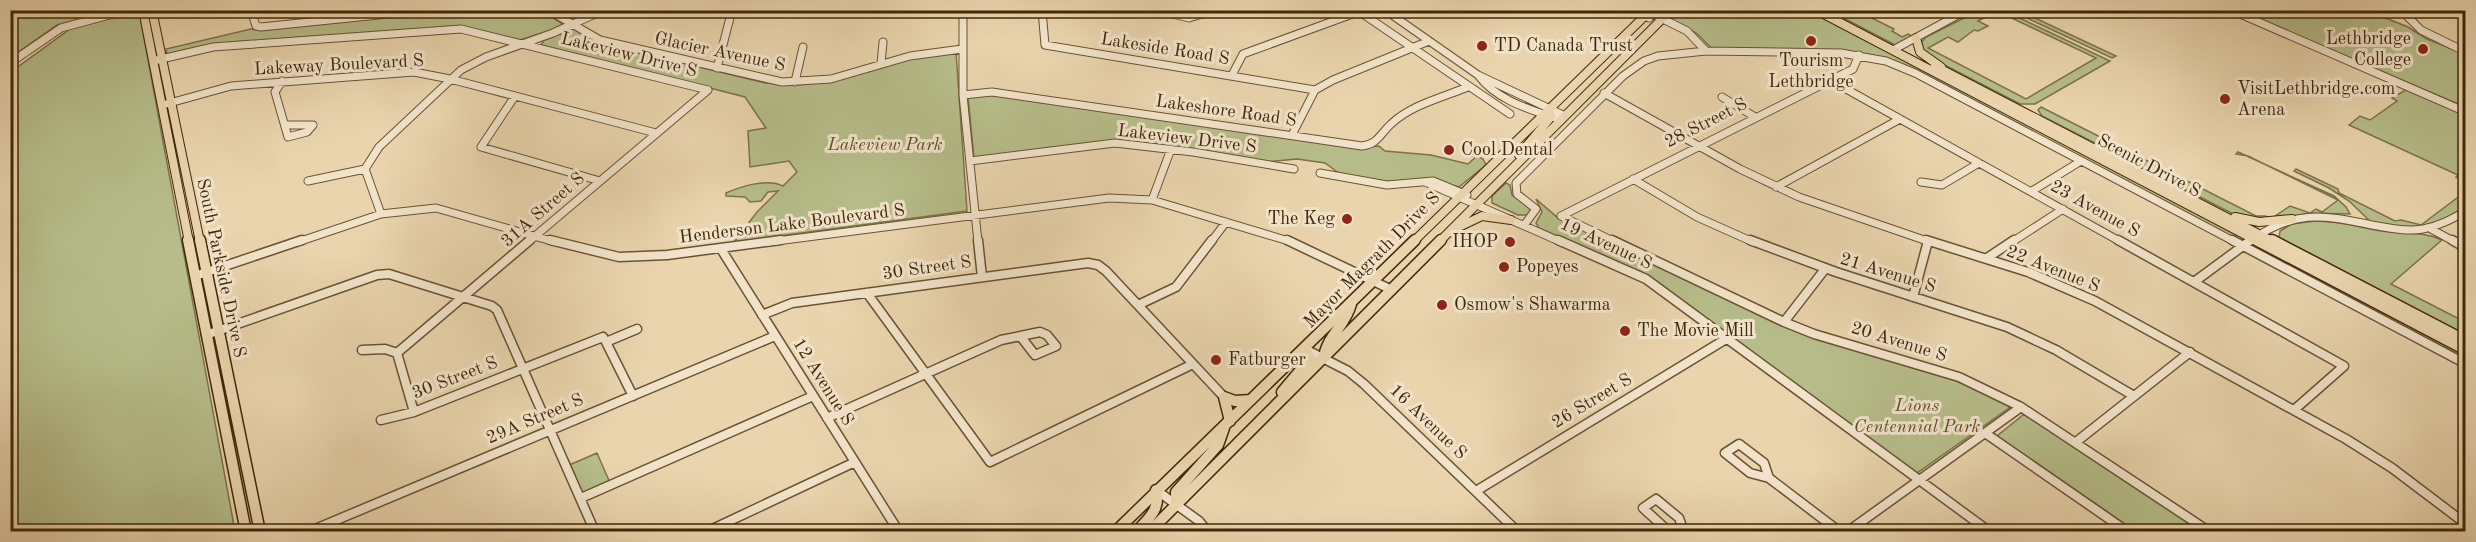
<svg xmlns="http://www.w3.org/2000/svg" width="2476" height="542" font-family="'Old Standard TT',serif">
	<rect width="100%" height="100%" fill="#e9d4ad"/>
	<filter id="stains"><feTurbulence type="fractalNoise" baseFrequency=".00333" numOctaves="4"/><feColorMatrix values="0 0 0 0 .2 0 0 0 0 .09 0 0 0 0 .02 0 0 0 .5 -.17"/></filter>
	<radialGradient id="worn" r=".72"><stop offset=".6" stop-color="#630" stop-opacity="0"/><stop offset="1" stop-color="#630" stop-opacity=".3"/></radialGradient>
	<path fill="#b6bd8a" stroke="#7c724a" stroke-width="1.5" fill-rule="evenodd" d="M11 10H109V11L57 25 11 57Z
		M139 11 235 531H11V72L70 29Z
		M435 11H542L563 24 549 31 520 40 464 28 213 45 167 54 166 49 251 29 259 30Z
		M1679 11H1812L2239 233 2233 238 1925 76 1874 56 1714 49C1706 45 1703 38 1696 33 1688 27 1676 26 1671 18Z
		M1830 11H1858L1894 29 1892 31 1902 37 1908 34 1916 38 1899 47Z
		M1978 11H2005L2110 61 2035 104H2020L1927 56 1919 45 1926 37ZM1997 11 2096 58 2026 99 1928 48 1948 37 1958 42 1974 30 1978 31 1988 26 1978 21Z
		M2012 11H2020L2116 56 2112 58Z
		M2240 11H2368L2408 27 2427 39 2465 54V107Z
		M574 29 596 42 765 83 796 85 825 82 908 59 956 52 967 211 734 242 757 212 778 191 768 192 761 201 750 202 745 197 726 196V193C742 186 768 178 783 186L797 172 789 161 750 167 748 131 766 128 745 97 541 45 544 40Z
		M2407 89 2465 113V185L2461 183 2463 181 2456 177 2458 175 2349 125 2360 116 2370 120 2397 101 2392 98Z
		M992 95 1354 148 1379 146 1385 151 1431 155 1468 164 1477 156 1483 159 1486 165 1459 187 1427 178 1386 183 1340 174 1325 163 1297 159 1265 162 1192 149 1117 140 974 158 968 97Z
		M2041 107 2256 216H2265L2272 218 2290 206 2310 213 2316 209 2322 212 2338 200 2248 156 2236 154 2238 152 2334 196 2346 207 2350 214 2310 213 2267 220 2237 216 2042 116 2038 110Z
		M2296 169 2338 189 2339 193 2395 221 2401 220 2421 225 2465 192V205L2442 224 2410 228 2372 223 2349 201 2329 188 2294 171Z
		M1506 183 1510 185 1512 195 1530 208V211L1527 215H1518L1492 203V196Z
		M1536 199 1557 217 1794 330 1826 342 1925 370 1976 388 2008 404 2009 408 1917 473 1645 274 1539 228 1536 223 1542 212Z
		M2315 221C2338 221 2359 227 2382 231 2403 234 2423 231 2442 240L2391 284 2465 322V336L2279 238 2280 231 2292 224Z
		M2268 249 2465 352V361L2262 253Z
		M2023 415H2027L2205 531H2135L1997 436Z
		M597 453 611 485 581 498 567 466Z"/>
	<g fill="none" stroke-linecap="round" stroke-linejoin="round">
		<defs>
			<path id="minor-far1" d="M251 10 256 26 261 27 427 10
				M548 10 600 40 782 82 831 79 910 56 962 49
				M963 10V95L978 242
				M1042 10 1045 45 1315 90
				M1157 10 1189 18 1214 10
				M1357 10 1510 114
				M1385 10 1478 75 1565 116
				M1634 10 1649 18
				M1645 10 1687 31 1706 51
				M2231 10 2466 112
				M2401 10 2421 30 2466 52
				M1893 50 1967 10
				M157 60 213 47 461 29 708 90
				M10 63 61 28 128 10
				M881 64 883 42
				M717 68 732 10
				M1232 75 1243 54 1358 12
				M1478 75C1497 101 1532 110 1561 120
				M1830 80 2121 242
				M282 81 275 92 288 137 307 132 313 125H285
				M795 82 803 47
				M1604 93 1740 169 1799 197 1930 242
				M963 95 992 92 1362 146C1378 144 1380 134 1391 124 1411 105 1443 97 1468 87
				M515 96 481 147 600 181
				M1722 97 1755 117
				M166 104 231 86 414 72 450 79 656 133
				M1292 135 1315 90 1333 80 1429 41
				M970 161 1115 143 1193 152 1294 169
				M1320 173 1387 185 1433 181 1467 195
				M1633 179 1697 217 1753 242
				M308 181 365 169
				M1425 182 1561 242
				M1921 182 1942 185 1979 163
				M1776 187 1900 119
				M2032 191 2081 161
				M1152 200 1171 149
				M381 214 365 169 379 147 461 70 486 57 553 33 604 10
				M1561 216 1615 242
				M1561 216 1853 69 1859 55
				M1525 224 1536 209 1517 194 1516 183 1623 76 1644 61 1658 56 1706 51 1841 53 1886 61 1915 73 2235 242
				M2431 229 2455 242
				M298 242 381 214 436 208 555 242
				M528 242 708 90
				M769 242 1109 198 1152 200 1292 242
				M1211 242 1226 222
				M2012 242 2063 209
				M2248 242C2294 210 2320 214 2372 225 2389 228 2407 232 2423 229 2439 226 2452 219 2466 211"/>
			<path id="minor" d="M550 240 619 257 667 255 781 240
				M978 240 982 277
				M1287 240 1392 290
				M1558 240 1646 279 1990 532
				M1612 240 1784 322 1814 334 1959 377 2021 407 2210 532
				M1750 240 1836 272 2007 327 2056 350 2134 396
				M1926 240 2028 272 2095 301 2346 439 2392 468 2466 524
				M2118 240 2344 366 2294 410
				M2232 240 2466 364
				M2452 240 2466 248
				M721 249 899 532
				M1987 258 2014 240
				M195 276 302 240
				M2194 282 2251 240
				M867 293 990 462 1193 364
				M1913 297 1928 241
				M1138 305 1176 287 1212 240
				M762 315 792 303 1088 263 1098 265 1106 271 1224 397
				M1784 322 1825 269
				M206 335 377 275 389 274 492 306 497 310 595 532
				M606 342 633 396
				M1305 349 1348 371 1364 384 1518 532
				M362 350 385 349 397 353 414 412
				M397 353 530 240
				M827 418 1001 340 1040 332 1047 335 1056 346 1035 355 1021 337
				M381 420 414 412 603 337 606 342 637 329
				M1985 433 2128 532
				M2076 442 2190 352
				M1739 444 1764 463 1769 478 1750 473 1725 453Z
				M1769 478 1840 532
				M1156 490 1199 521 1208 532
				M1476 491 1726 339
				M581 498 813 396
				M308 532 775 336
				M706 532 855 462
				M1676 532 1666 529 1643 508 1656 499 1679 518 1684 532
				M1847 532 2021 407"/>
			<path id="major-far1" d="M143 10 189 242
				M152 10 200 242
				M1816 10 2259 242
				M117 13 123 10
				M1916 38 1920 52 1941 67
				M1935 66 2274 242
				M1519 155 1551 117 1549 109
				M2235 217 2259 222 2292 219
				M1459 227 1482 216 1511 220
				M1413 242 1651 10
				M1439 242 1671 10"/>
			<path id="major" d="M188 240 246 532
				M200 240 260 532
				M2256 240 2466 350
				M2272 240 2466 341
				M1324 358C1326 337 1346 325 1351 304
				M1282 392 1310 359 1305 349
				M1224 397 1235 401 1251 400
				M1224 397 1230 421
				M1176 505V492L1218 445 1224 428
				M1115 532 1415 240
				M1136 532C1149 518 1161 509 1156 490
				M1149 532 1441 240"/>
		</defs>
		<use href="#minor-far1" stroke="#6b5232" stroke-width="9"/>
		<use href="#minor" stroke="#6b5232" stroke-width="11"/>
		<use href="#major-far1" stroke="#412709" stroke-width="10"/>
		<use href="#major" stroke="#412709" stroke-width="13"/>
		<use href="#minor-far1" stroke="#f1e3ca" stroke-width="7"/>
		<use href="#minor" stroke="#f1e3ca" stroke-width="8"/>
		<use href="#major-far1" stroke="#e9d4ad" stroke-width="8"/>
		<use href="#major" stroke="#e9d4ad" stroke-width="10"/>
	</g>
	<g fill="#8f2418" stroke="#f1e3ca" stroke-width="2">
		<circle cx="1811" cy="41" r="6"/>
		<circle cx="1482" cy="46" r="6"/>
		<circle cx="2423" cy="49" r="6"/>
		<circle cx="2225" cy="99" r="6"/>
		<circle cx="1449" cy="150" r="6"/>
		<circle cx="1347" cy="219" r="6"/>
		<circle cx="1510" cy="242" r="6"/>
		<circle cx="1504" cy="267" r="6"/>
		<circle cx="1442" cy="305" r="6"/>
		<circle cx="1625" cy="331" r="6"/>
		<circle cx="1216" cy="360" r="6"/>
	</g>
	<g text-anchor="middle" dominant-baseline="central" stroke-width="6" stroke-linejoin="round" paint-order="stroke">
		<g font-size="18" fill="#412709" stroke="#f1e3ca" text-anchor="start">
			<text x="2411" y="39" text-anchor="end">Lethbridge<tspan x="2411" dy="21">College</tspan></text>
			<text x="1494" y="46">TD Canada Trust</text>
			<text x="1811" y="61" text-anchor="middle">Tourism<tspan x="1811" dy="21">Lethbridge</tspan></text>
			<text x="2237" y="89">VisitLethbridge.com<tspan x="2237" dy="21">Arena</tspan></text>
			<text x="1461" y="150">Cool Dental</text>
			<text x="1335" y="219" text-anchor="end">The Keg</text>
			<text x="1498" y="242" text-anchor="end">IHOP</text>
			<text x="1516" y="267">Popeyes</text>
			<text x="1454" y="305">Osmow's Shawarma</text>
			<text x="1637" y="331">The Movie Mill</text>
			<text x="1228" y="360">Fatburger</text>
		</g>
		<g font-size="18" fill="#412709" stroke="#f1e3ca">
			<text transform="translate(1165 49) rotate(9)">Lakeside Road S</text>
			<text transform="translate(720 52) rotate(12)">Glacier Avenue S</text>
			<text transform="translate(629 55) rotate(14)">Lakeview Drive S</text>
			<text transform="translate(339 65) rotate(-3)">Lakeway Boulevard S</text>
			<text transform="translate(1226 111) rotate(8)">Lakeshore Road S</text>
			<text transform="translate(1706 123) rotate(-27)">28 Street S</text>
			<text transform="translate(1187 139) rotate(7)">Lakeview Drive S</text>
			<text transform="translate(2149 166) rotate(28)">Scenic Drive S</text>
			<text transform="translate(2095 209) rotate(29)">23 Avenue S</text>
			<text transform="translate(543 210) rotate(-41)">31A Street S</text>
			<text transform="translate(792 224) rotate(-7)">Henderson Lake Boulevard S</text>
			<text transform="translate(1606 244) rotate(25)">19 Avenue S</text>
			<text transform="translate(1372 260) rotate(-45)">Mayor Magrath Drive S</text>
			<text transform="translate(221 268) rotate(78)">South Parkside Drive S</text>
			<text transform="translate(927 268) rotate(-8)">30 Street S</text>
			<text transform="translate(2053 269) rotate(22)">22 Avenue S</text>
			<text transform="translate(1888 273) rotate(17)">21 Avenue S</text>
			<text transform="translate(1899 342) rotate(17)">20 Avenue S</text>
			<text transform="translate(455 378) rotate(-21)">30 Street S</text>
			<text transform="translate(823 382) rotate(58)">12 Avenue S</text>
			<text transform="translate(1592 401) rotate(-31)">26 Street S</text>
			<text transform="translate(535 419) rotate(-23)">29A Street S</text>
			<text transform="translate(1428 422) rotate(44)">16 Avenue S</text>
		</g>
		<g font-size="18" font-style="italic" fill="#5e4c29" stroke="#f1e3ca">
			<text x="885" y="145">Lakeview Park</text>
			<text x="1917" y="406">Lions<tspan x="1917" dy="21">Centennial Park</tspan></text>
		</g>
	</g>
	<rect width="2476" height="542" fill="none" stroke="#e9d4ad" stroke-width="36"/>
	<rect x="12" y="12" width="2452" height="518" fill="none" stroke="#412709" stroke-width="3"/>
	<rect x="18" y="18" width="2440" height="506" fill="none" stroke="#412709" stroke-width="1.5"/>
	<rect width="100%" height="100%" filter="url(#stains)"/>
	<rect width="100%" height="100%" fill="url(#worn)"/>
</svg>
